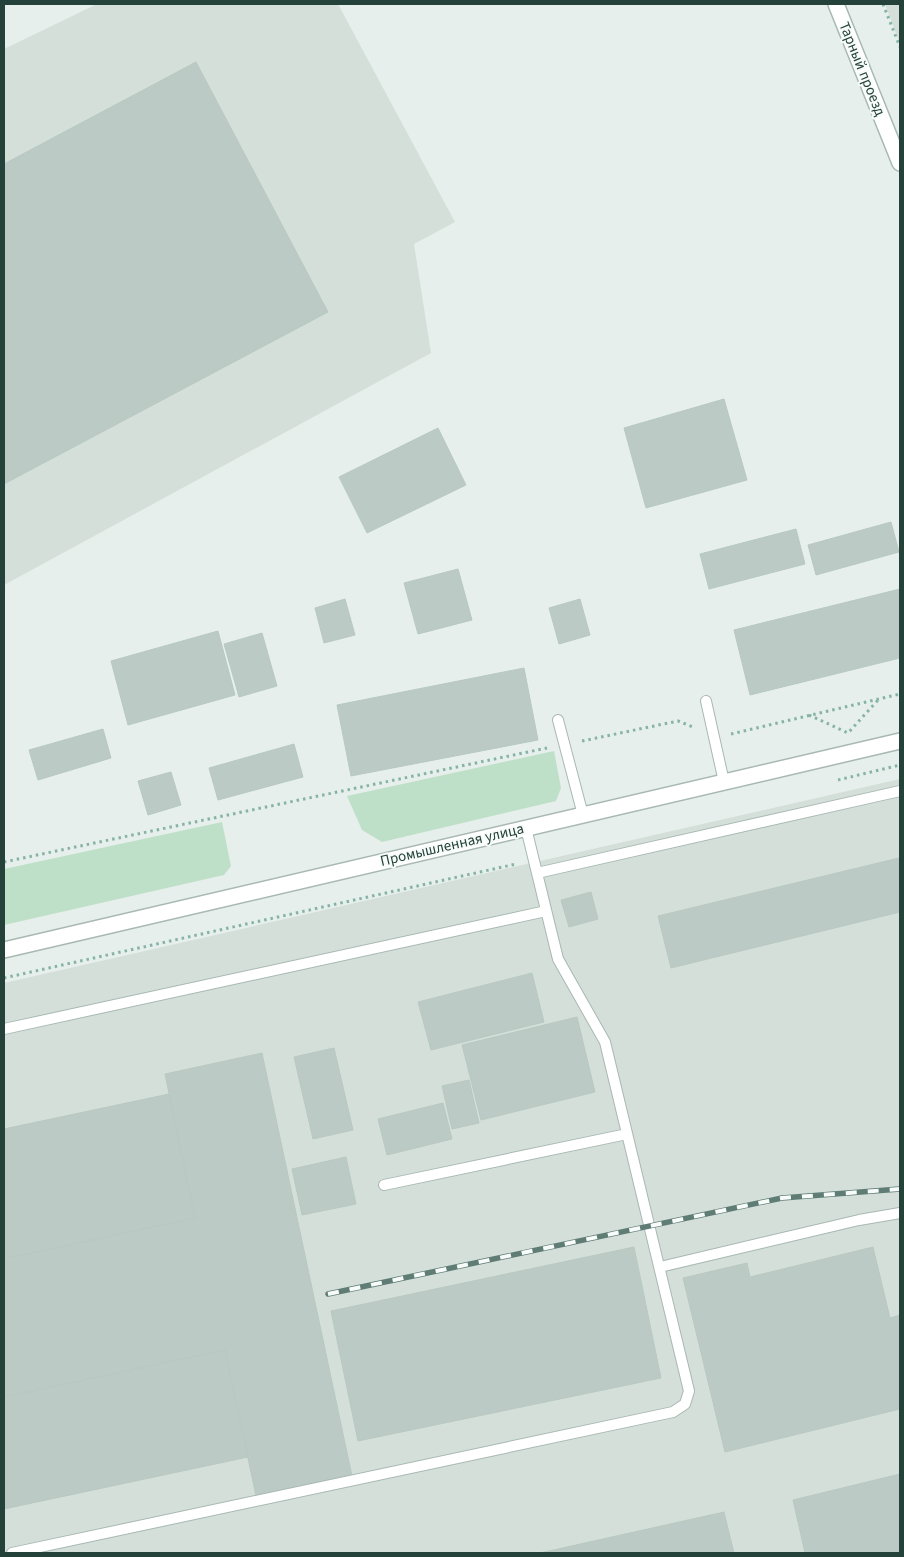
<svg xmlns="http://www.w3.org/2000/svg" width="904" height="1557" font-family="'Source Sans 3',sans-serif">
	<rect width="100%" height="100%" fill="#e6efeb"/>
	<path fill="#d4dfda" d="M97 4H338L455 222 414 244 431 353 4 585V49Z
		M885 4H900V44Z
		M900 779V1553H4V983Z"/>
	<path fill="#bfe0c8" d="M554 751 561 788 556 801 382 842 362 830 347 796Z
		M222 822 231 866 224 875 4 925V869Z"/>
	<path fill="#bbcac4" stroke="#b8c9c2" d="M196 62 328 312 4 484V164Z
		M724 399 747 480 646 508 624 428Z
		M438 428 466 485 367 533 339 477Z
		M891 522 899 552 816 575 808 545Z
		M796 529 805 564 709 589 700 554Z
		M458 569 472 620 418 634 404 583Z
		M900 589V658L750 695 734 630Z
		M345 599 355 635 324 643 315 608Z
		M580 599 590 635 559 644 549 608Z
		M218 631 235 695 128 725 111 661Z
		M262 633 277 686 239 697 224 644Z
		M524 668 538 740 351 776 337 705Z
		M103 729 111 758 38 780 29 750Z
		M294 744 303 777 218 800 209 768Z
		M171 772 181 805 148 815 138 781Z
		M899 858 900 912 671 968 658 916Z
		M591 892 598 919 569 927 561 900Z
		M532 973 544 1022 431 1050 418 1002Z
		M577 1017 595 1092 481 1120 462 1045Z
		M334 1048 353 1130 313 1139 294 1057Z
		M262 1053 352 1476 256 1496 225 1350 4 1397V1259L195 1218 165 1074Z
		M469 1080 479 1123 452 1129 442 1086Z
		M169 1094 195 1218 4 1259V1129Z
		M443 1103 452 1139 387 1155 378 1119Z
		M346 1157 356 1204 302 1215 292 1169Z
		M634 1247 661 1378 358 1441 331 1311Z
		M873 1247 890 1318 900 1315V1409L725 1452 683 1278 747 1263 750 1277Z
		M225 1350 248 1457 4 1509V1397Z
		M900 1474V1553H805L793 1500Z
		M724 1512 734 1553H540Z"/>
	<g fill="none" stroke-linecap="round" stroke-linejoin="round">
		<defs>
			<path id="lane" d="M706 701 724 782
				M558 720 583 815
				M537 873 900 791
				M4 1029 546 911
				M384 1185 627 1134
				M660 1267 859 1220 900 1213
				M12 1553 673 1412 685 1404 689 1391 605 1042 558 959 526 828"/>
			<path id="street" d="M836 4 900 163
				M4 950 900 741"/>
		</defs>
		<use href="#lane" stroke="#a8b8b2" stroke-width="12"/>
		<use href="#street" stroke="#a8b8b2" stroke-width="18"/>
		<path stroke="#86b3a5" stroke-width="3" stroke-dasharray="2.5 4" stroke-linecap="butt" d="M883 4 900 47
			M809 715 848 733 879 699
			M731 734 900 694
			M582 741 678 721 695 728
			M838 780 900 765
			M4 862 547 748
			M4 978 516 864"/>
		<use href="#lane" stroke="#fff" stroke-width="10"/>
		<use href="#street" stroke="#fff" stroke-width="15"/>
		<defs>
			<path id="rail" d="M328 1294 782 1198 900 1189"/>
		</defs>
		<use href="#rail" stroke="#5f7d75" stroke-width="5.5"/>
		<use href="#rail" stroke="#f7fbf9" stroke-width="4" stroke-dasharray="11" stroke-linecap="butt"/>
	</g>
	<g text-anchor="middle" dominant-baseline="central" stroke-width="4" stroke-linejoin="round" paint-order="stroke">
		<g font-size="15" fill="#24423a" stroke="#f7fbf9">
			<text transform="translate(862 69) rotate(68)">Тарный проезд</text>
			<text transform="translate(452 845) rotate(-13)">Промышленная улица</text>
		</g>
	</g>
	<rect width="904" height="1557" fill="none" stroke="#24423a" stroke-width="10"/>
</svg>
